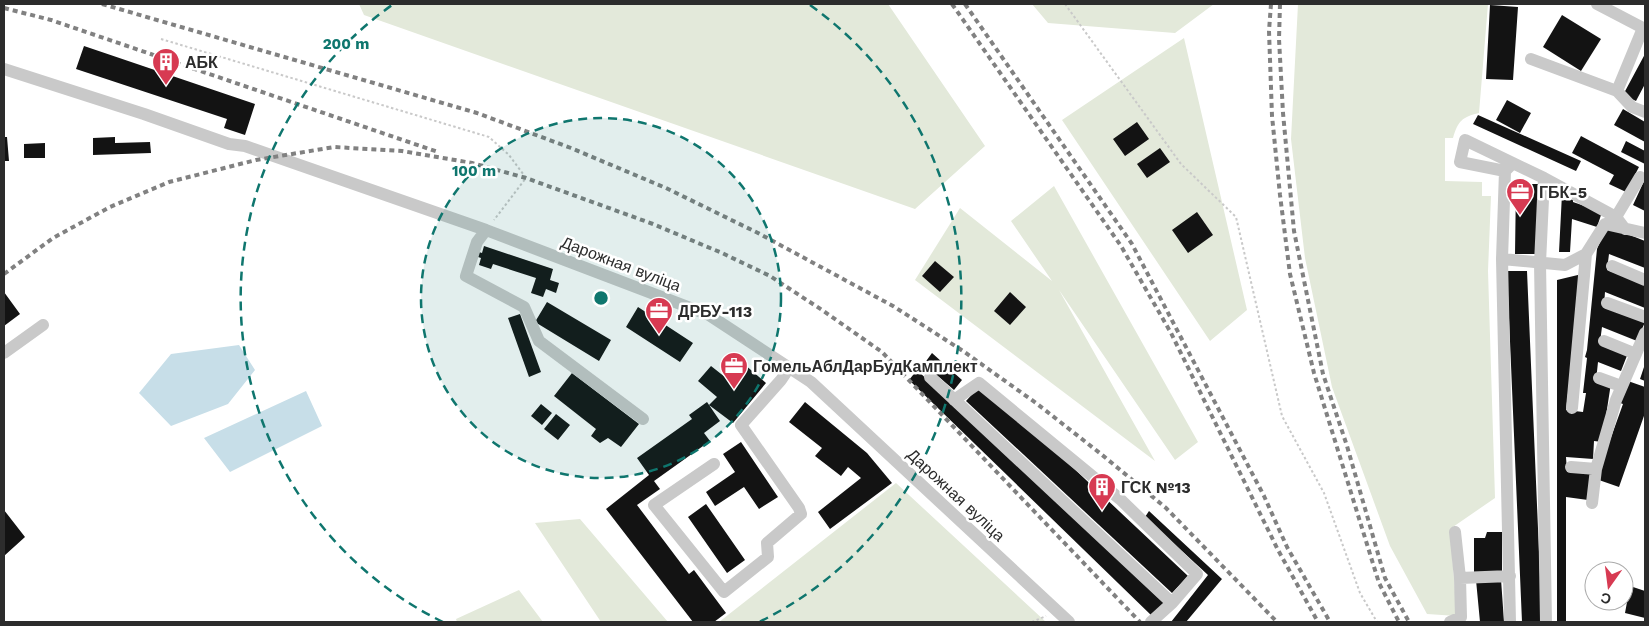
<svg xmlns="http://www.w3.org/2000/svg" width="1649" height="626" font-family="'Work Sans',sans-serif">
	<rect width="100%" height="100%" fill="#fff"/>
	<path fill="#e3e9da" d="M359 4H888L985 146 915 209 364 15Z
		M1032 4H1214L1175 33 1048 23Z
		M1298 4H1488L1479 113C1462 117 1458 121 1453 138H1445V181L1482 182V196H1491L1488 271 1495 498 1450 529 1457 616 1427 614 1390 546 1332 387 1305 258 1291 139Z
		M1184 38 1247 310 1210 341 1062 120Z
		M1054 186 1198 442 1175 460 1059 290 1155 461 915 280 960 208 1052 281 1011 221Z
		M896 483 1046 622H719Z
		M580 519 668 622H601L535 523Z
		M519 590 543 622H457L456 619Z"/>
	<path fill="#c7dee8" d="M239 345 255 370 228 404 171 426 139 393 171 354Z
		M306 391 322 426 230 472 204 438Z"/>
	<path fill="#131313" d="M1490 5 1518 7 1513 80 1486 79Z
		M1562 15 1601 39 1581 71 1543 47Z
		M84 46 255 104 245 135 224 128 227 119 76 69Z
		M1645 54V84L1636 101 1623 95Z
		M1507 100 1531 113 1520 133 1496 120Z
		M1623 109 1645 122V142L1614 125Z
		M1478 115 1581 161 1576 171 1473 124Z
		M1137 122 1149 139 1125 156 1113 139Z
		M1581 136 1639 167 1626 192 1609 184 1614 175 1572 153Z
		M4 137H7L9 161H4Z
		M115 137V143L150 142 151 153 93 155V138Z
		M1626 141 1645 151V164L1621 152Z
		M45 143V158H24V144Z
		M1160 148 1170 162 1147 178 1137 164Z
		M1645 179V211L1633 205Z
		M1516 184H1539L1538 254H1515Z
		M1562 194H1573V202L1602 212 1597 227 1572 219 1570 252H1559Z
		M1197 212 1213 235 1188 253 1172 230Z
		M1607 226 1645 241V268L1609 254 1607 270 1645 284V308L1605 292 1604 306 1645 322 1637 341 1602 327 1600 342 1628 353 1621 371 1598 362 1596 381 1611 383 1602 442 1594 441 1593 459 1566 457 1567 472 1593 474 1588 500 1566 497V622H1557V280L1582 274 1566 410 1583 412 1586 393H1583L1587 358 1585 357 1587 350 1597 249Z
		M484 246 553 269 550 280 559 283 556 293 546 289 543 297 531 293 536 278 493 264 491 269 479 265 481 258 478 257 479 252 482 253Z
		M935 261 954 277 940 292 922 276Z
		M1507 271H1527L1542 622H1522Z
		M4 292 20 314 4 326Z
		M1010 292 1026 307 1010 325 994 311Z
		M547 302 611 340 599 361 535 322Z
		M638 307 693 343 680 362 626 327Z
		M520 314 541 372 529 377 508 318Z
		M932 353 962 380 954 390 924 364Z
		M744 364 766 383 733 423 709 405 717 397 698 381 711 366 730 381Z
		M1645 364V381L1640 379Z
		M917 370 1165 604 1153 617 909 380Z
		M572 373 639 424 621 447 608 438 600 443 591 436 596 429 554 396Z
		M1628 381 1645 387V413L1619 487 1596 479 1623 404 1620 403Z
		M978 388 1050 446 1188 576 1172 593 966 401Z
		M707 402 720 421 704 433 710 441 654 481 660 489 637 505 689 574 694 570 726 613 714 622H693L606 509 649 475 637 458 692 419 689 415Z
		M805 402 867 453 892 483 830 529 818 512 861 478 848 467 841 476 815 456 822 448 789 422Z
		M541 404 552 413 542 425 531 416Z
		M556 414 570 425 558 440 544 429Z
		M741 442 778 497 759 509 744 487 715 506 706 492 735 472 723 454Z
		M706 504 745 560 727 573 688 517Z
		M4 510 25 537 4 556Z
		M1149 511 1222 579 1186 622H1171L1208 575 1145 517Z
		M1487 532H1502V574H1474V538H1485Z
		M1501 579 1504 622H1480L1476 580Z
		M1630 586 1645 591V618L1625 613Z"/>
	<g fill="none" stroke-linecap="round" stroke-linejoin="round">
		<path stroke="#c9c9c9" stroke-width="2" stroke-dasharray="2.5 2.5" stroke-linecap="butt" d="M1065 4 1181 164 1236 217 1282 416 1324 493 1360 593 1377 622
			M161 39 489 137 509 155 526 178 494 220
			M1032 622 1046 616"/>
		<path stroke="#c9c9c9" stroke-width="12" d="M1531 59 1617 91 1643 28 1597 4
			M4 69 144 114 229 144 245 146 486 230 709 315 811 382 1069 622
			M1617 91 1632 107 1645 112
			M1505 171 1460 162 1465 140 1544 178 1616 217 1625 229
			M1544 178 1540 263 1546 622
			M1616 217 1640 177
			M486 230 477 242 466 276 524 307 539 341 643 419
			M1502 259 1565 265 1586 254 1605 224 1645 233
			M1612 266 1645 280
			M1607 303 1645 317
			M1604 341 1636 354
			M4 353 43 325
			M930 377 1172 603 1151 622
			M1599 378 1621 386
			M954 400 979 383 1120 499 1197 574 1172 603
			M1572 408 1586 254
			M714 464 654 505 724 592 768 557 767 543 801 514 799 508 741 425 781 380 789 368
			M1571 467 1596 469
			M1592 503 1596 469 1616 400 1645 333
			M1460 578 1510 576
			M1450 622 1461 617 1460 578 1455 532
			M1510 622 1502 259 1505 171 1513 163"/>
		<path stroke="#818181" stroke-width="4" stroke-dasharray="5 4" stroke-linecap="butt" d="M102 4 477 113 571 148 666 188 758 233 893 306 963 351 1036 403 1101 454 1166 508 1277 622
			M952 4 1121 246 1171 333 1278 550 1318 622
			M965 4 1132 244 1264 496 1287 547 1330 622
			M1271 4 1269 31 1272 116 1280 195 1290 274 1314 373 1379 583 1399 622
			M1280 4 1279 39 1283 113 1294 231 1323 374 1347 446 1385 578 1409 622
			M4 8 51 20 438 152
			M4 274 53 238 110 207 169 182 256 160 334 147 402 151 472 163 526 178 653 224 722 253 770 276 822 310 882 352 1140 622"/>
	</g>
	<circle cx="601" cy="298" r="180" fill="#0f766e" fill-opacity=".12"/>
	<g fill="none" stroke="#0f766e" stroke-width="2.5" stroke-dasharray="9 6">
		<circle cx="601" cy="298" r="180"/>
		<path d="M443 622A360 360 0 0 1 392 5M810 5A360 360 0 0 1 759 622"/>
	</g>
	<defs>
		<symbol id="building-pin" viewBox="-11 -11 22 30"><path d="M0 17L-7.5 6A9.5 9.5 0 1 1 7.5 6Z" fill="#d73a52" stroke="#fff"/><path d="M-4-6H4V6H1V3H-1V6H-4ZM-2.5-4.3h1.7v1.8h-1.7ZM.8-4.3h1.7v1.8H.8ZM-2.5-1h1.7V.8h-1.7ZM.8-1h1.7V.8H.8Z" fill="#fff"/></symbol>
		<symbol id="office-pin" viewBox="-11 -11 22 30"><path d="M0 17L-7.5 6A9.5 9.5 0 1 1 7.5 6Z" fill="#d73a52" stroke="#fff"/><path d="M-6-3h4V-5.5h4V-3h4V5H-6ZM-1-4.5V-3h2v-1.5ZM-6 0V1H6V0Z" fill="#fff"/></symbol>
	</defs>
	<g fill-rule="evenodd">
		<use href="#building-pin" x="150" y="46" width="32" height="43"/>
		<use href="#office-pin" x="1504" y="176" width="32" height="43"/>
		<use href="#office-pin" x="643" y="295" width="32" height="43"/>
		<use href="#office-pin" x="718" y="350" width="32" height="43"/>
		<use href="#building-pin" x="1086" y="471" width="32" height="43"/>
	</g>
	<g text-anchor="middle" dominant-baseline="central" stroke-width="5" stroke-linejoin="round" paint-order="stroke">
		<g font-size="16" font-weight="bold" fill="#2c2c2c" stroke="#fff" text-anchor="start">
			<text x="185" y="62">АБК</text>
			<text x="1539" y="192">ГБК-5</text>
			<text x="678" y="311">ДРБУ-113</text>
			<text x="753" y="366">ГомельАблДарБудКамплект</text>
			<text x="1121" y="487">ГСК №13</text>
		</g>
		<g font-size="16" fill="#2c2c2c" stroke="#fff">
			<text transform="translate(621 264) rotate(21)">Дарожная вуліца</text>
			<text transform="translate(956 495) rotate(43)">Дарожная вуліца</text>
		</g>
	</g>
	<circle cx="601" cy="298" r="8" fill="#0f766e" stroke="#fff" stroke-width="2.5"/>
	<g font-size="15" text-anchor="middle" font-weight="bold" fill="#0f766e" stroke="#fff" stroke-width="5" stroke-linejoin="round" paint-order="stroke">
		<text x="346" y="49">200 m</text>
		<text x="474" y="176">100 m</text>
	</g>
	<rect width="1649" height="626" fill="none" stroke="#2c2c2c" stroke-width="10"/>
	<g transform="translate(1609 586) rotate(194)"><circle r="24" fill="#ffffff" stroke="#ababab"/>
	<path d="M0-4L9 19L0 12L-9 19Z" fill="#d73a52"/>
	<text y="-8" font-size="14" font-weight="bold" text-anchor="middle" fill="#2c2c2c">С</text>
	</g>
</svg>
